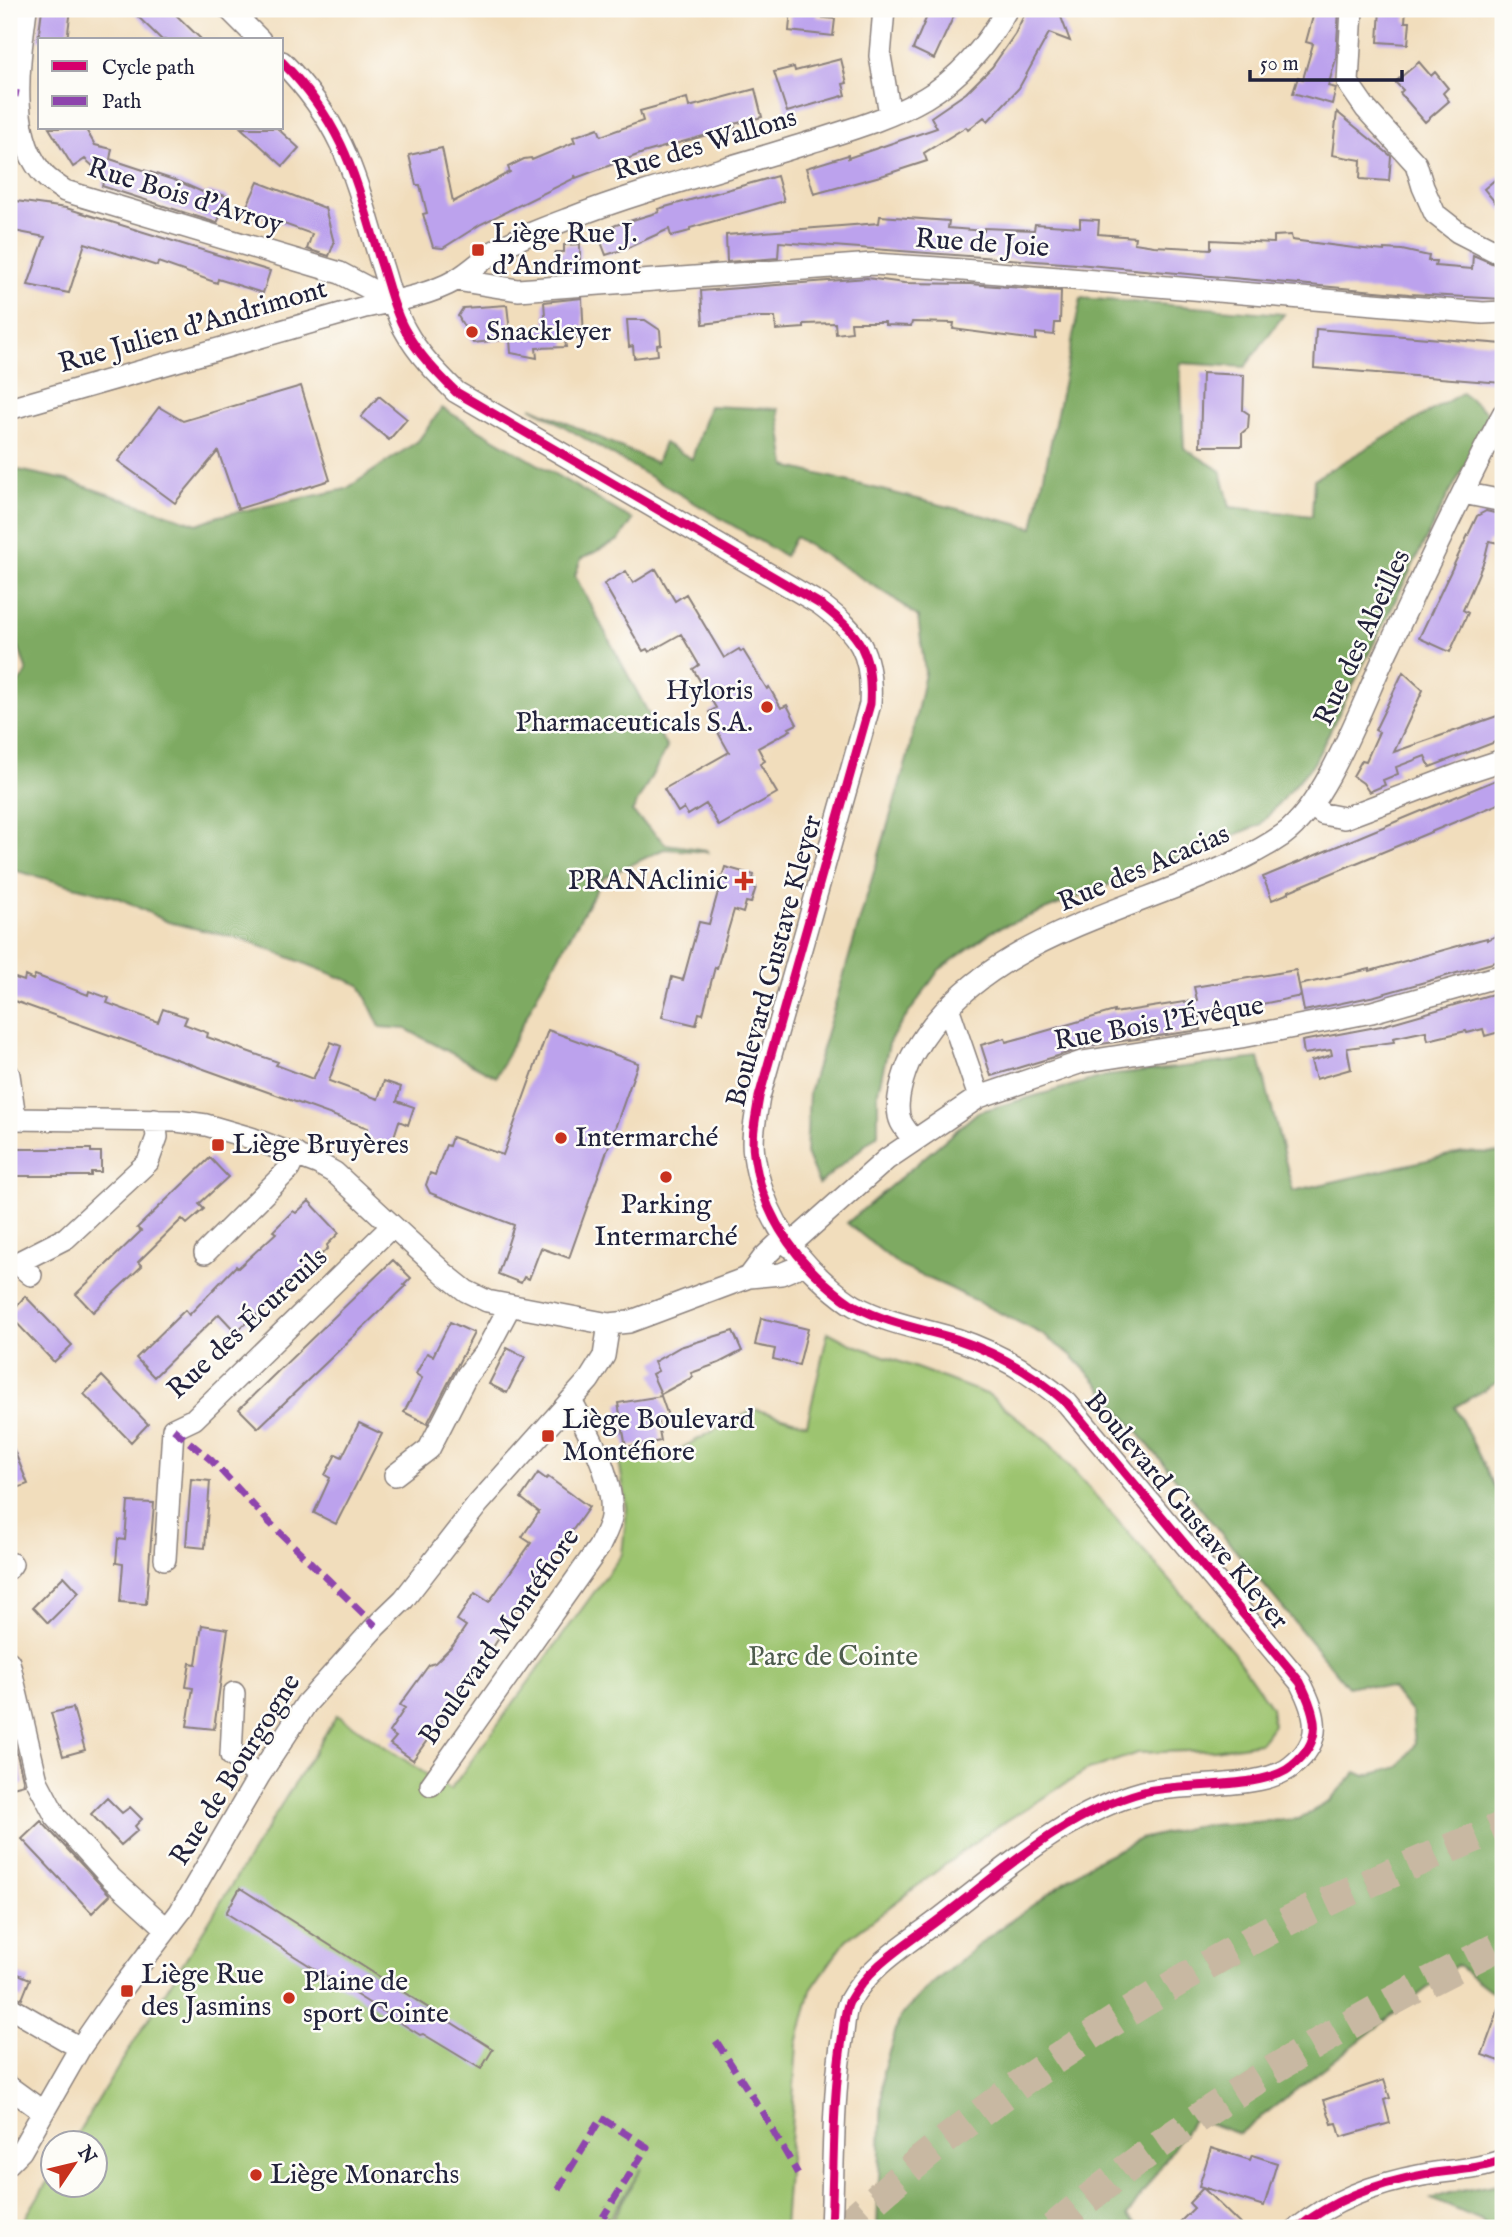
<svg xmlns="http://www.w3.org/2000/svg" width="1512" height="2237" font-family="'IM FELL English',serif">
	<rect width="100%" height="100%" fill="#fdfcf7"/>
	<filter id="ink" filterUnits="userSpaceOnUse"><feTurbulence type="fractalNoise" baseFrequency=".0143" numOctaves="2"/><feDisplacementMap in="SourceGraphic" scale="14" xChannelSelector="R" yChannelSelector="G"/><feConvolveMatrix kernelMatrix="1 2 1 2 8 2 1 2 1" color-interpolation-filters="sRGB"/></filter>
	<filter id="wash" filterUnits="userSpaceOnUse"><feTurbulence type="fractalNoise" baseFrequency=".00686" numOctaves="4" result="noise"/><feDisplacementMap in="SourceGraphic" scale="28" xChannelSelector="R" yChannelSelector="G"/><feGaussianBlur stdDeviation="1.57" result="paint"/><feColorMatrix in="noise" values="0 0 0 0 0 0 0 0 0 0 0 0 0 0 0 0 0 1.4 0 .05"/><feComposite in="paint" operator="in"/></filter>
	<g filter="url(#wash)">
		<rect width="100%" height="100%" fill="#f1ddbc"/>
		<path fill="#9dc46f" stroke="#607355" stroke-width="2" d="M828 1332 849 1343 989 1395 1050 1444 1233 1652 1271 1707 1273 1725 1260 1743 1214 1750 1137 1753 1086 1771 987 1833 846 1940 811 1990 797 2044 784 2228H607L642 2168 603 2228H19L52 2174V2184H94V2142H72L337 1715 450 1790 622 1554 627 1508 618 1455 667 1456 754 1409 807 1424Z"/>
		<path fill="#7eaa62" stroke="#50664e" stroke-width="2" d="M1081 298 1284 314 1245 367 1180 363 1184 448 1221 471 1230 507 1312 516 1314 479 1462 393 1493 417 1446 499 1314 763 1260 825 994 930 939 970 890 1040 878 1091V1134L819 1184 806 1154 809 1093 908 756 925 673 918 617 892 597 795 537 785 556 531 407 656 463 664 443 692 459 709 406 778 409 786 466 1033 528Z
			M442 408 633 520 619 540 581 559 575 576 667 748 632 812 666 844 706 850 708 852 664 849 603 878 540 989 496 1077 406 1029 380 1027 360 985 245 940 168 922 119 898 9 869V695L27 672 9 618V468L66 480 197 524 219 516 346 489 418 441Z
			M1259 1058 1293 1191 1462 1152 1503 1153V1379L1455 1407 1503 1504V2000L1457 1965 1239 2134 1194 2118 1127 2216 1141 2228H877L883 2071 900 2017 924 1991 983 1941 1091 1863 1140 1839 1197 1826 1298 1819 1330 1801 1356 1772 1365 1776 1399 1767 1415 1744 1412 1713 1392 1689 1361 1684 1348 1687 1093 1378 1071 1355 1040 1333 950 1288 900 1266 847 1223 978 1112 1106 1076Z
			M1503 2183V2228H1488L1481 2220 1431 2199 1450 2193Z"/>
		<g id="blocks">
			<path fill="#bca2ed" d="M42 9H71L67 40H38Z
				M130 9H170L202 40H162Z
				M791 9H818L817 17 835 19 833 36 789 31Z
				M930 9H957L934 59 913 49Z
				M1027 9H1058L1070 41 1049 33 1019 88 988 121 984 117 968 130 966 127 924 153 927 161 884 175 814 194 806 168 848 155V158L937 128 931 117 966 93 992 67 1015 34Z
				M1315 9H1339L1336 59 1328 86 1336 88 1332 104 1293 93 1298 77 1303 79 1313 44 1306 42Z
				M1380 9H1406L1405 22H1410L1408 44 1378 42Z
				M841 59 847 83 843 84 846 95 787 112 774 72 794 67 795 71Z
				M1419 62 1431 76 1435 72 1448 88 1443 93 1449 101 1425 122 1400 93 1403 90 1395 82Z
				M755 89 762 117 734 124 735 127 643 153 576 178 575 175V178L481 224 443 248 433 247 423 214 427 213 420 185H416L409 155 442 148 453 202 510 172 508 167 524 159 531 158 532 160 575 142 573 137 598 128 601 136 643 121 640 111 687 98 689 107Z
				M1337 112 1391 156 1389 181 1360 179 1361 160 1332 155Z
				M49 128H85L95 145 112 149 110 159 180 182 207 194 209 191 229 197 217 223 102 186 105 177 85 159 73 167Z
				M241 128H277L299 148 283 166Z
				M1503 173V212L1484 189Z
				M777 176 784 201 690 228V231L671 236 669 229 625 249 606 255 598 234 616 225 659 212 658 209Z
				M258 182 325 208 334 243 329 256 307 249 312 234 245 210Z
				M9 200 66 208 270 271 263 293 218 279 217 283 158 262 157 266 85 243 69 293 28 285 45 237 9 230Z
				M880 216 949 221 948 228 984 231V228L1034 230 1035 224 1080 227V219L1099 220 1098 234 1135 237 1134 243 1154 246 1211 249V240L1274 243V236L1291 235 1292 240 1354 248 1384 251V249L1402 250 1429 256 1428 261H1436L1435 266 1472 269 1473 255 1503 268V299L1409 294 1077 264 779 242 778 258 727 262 726 235 879 223Z
				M580 244V272L556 274 555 252H564V245Z
				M867 278 904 283 970 284 1061 291 1060 323H1055L1054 335 1036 333V340L953 329 954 323 912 322 911 326 885 325V322H851L852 332 836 334 835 323 804 324V328L776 330 775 317H758L703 324 701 291Z
				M582 298 584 338 565 340 566 347 536 348 537 358 511 353 510 339 473 343 458 316 463 308 507 305 510 332 546 328 544 302Z
				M627 320H645L660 330 661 344 657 345 658 355 634 358 633 346 629 347Z
				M1316 329 1503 344 1502 383 1314 368Z
				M1202 373 1244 375 1243 410 1249 414 1248 428 1242 433V446H1200Z
				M301 386 330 480 238 509 218 451 175 503 118 461 159 407 183 421Z
				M379 396 407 419 389 440 361 417Z
				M1486 511 1503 515V544L1489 541 1484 561 1463 610 1468 613 1450 652 1419 638 1477 516Z
				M656 569 675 601 686 594 724 658 739 649 741 652 743 650 767 689 769 687 781 708 787 705 797 724 789 728 791 730 758 748 765 761 760 764 777 793 719 826 706 804 688 815 684 808 678 812 664 789 729 752 711 720 713 719 709 712 716 708 693 669 699 665 681 634 649 652 647 649 643 651 604 584 626 571 633 583Z
				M1403 672 1423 690 1394 752 1503 714V739L1430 767 1425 756 1396 767 1398 774 1383 780 1385 785 1369 792 1363 783 1353 776 1362 760 1366 761 1379 732 1375 730Z
				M1503 777V802L1289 891V893L1272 900 1263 877Z
				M725 867 754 875 751 885 756 887 751 903 746 902 743 913 734 910 717 968 715 967 703 1014 699 1013 696 1025 662 1017 672 977 683 980 699 922 709 924Z
				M1503 933V960L1375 996 1304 1011 1299 985 1370 969V971L1479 940 1487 938V940Z
				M1296 970 1301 996 1199 1017 1201 1030 1094 1045 991 1076 981 1045 1005 1038 1006 1042 1032 1035 1114 1011V1013L1197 1000 1194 987Z
				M35 975 88 995 89 991 109 998 107 1003 158 1022 163 1009 187 1017 184 1024 208 1033 207 1037 278 1062 276 1065 313 1079 331 1042 341 1046 329 1081 378 1099 384 1081 401 1087 397 1101 414 1107 408 1125 399 1121 391 1146 365 1137 368 1128 9 999V976L24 981 25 976 33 980Z
				M1503 991V1031L1485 1036 1483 1029 1467 1033 1466 1031 1428 1040 1426 1031 1393 1038 1394 1042 1347 1048 1351 1069 1316 1079 1311 1061 1332 1055 1331 1050 1304 1054 1302 1041 1381 1026Z
				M548 1030 638 1063 569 1258 541 1248 529 1279 524 1277 521 1283 498 1274 514 1225 430 1193 426 1185 430 1173 435 1175 446 1145 449 1146 452 1137 503 1155Z
				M9 1149H91V1152H101V1172H91V1176H9Z
				M210 1158 228 1177 199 1204 204 1209 187 1224 182 1219 138 1262 142 1266 93 1312 76 1294 141 1231 137 1228Z
				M309 1201 339 1233 327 1245 328 1248 308 1267 306 1265 288 1282 250 1322 249 1320 236 1332 219 1314 154 1377 136 1358 185 1310 189 1315 236 1266 238 1268 276 1233 273 1231 293 1211 296 1213Z
				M393 1260 411 1278 404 1285 406 1286 258 1428 239 1409Z
				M25 1296 72 1345 54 1362 9 1315Z
				M761 1318 808 1329 799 1365 773 1359 775 1349 755 1345Z
				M450 1322 474 1333 427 1424 404 1412 422 1378 416 1374 427 1353 433 1356Z
				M733 1331 742 1351 719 1363 691 1373 693 1377 661 1394 652 1374 658 1371 654 1362 680 1347Z
				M507 1348 525 1357 507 1393 489 1384Z
				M102 1376 148 1424 131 1442 84 1394Z
				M661 1396 668 1416 657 1419 661 1441 626 1447 618 1403Z
				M359 1423 382 1434 336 1524 314 1513 330 1478 325 1475 336 1454 342 1457Z
				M9 1438 28 1484 9 1491Z
				M538 1473 546 1479 548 1477 589 1507 497 1637 499 1638 481 1666 471 1680 468 1678 452 1705 413 1760 390 1744 396 1737 389 1732 405 1708 400 1705 429 1665 435 1663 453 1645 466 1626 457 1620 475 1593 489 1602 531 1543 522 1537 539 1512 521 1498Z
				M191 1479 210 1481 205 1548 186 1546Z
				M128 1502 154 1503 146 1604 120 1602 123 1564 116 1563 118 1539 125 1540Z
				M64 1576 79 1592 48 1623 33 1607Z
				M202 1625 228 1629 214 1729 187 1726 193 1688 186 1687 190 1663 196 1664Z
				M73 1708 85 1750 63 1756 51 1713Z
				M12 1733 24 1784 9 1788V1734Z
				M107 1798 122 1813 130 1807 142 1819 135 1826 138 1830 121 1845 91 1814Z
				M41 1821 110 1895 92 1913 22 1839Z
				M240 1888 493 2049 481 2069 423 2034 420 2035 226 1913Z
				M9 1970 30 1979 22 1999 9 1993Z
				M1501 2003H1503V2062L1482 2055Z
				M1384 2080 1390 2098 1384 2100 1390 2123 1341 2137 1337 2123 1332 2124 1324 2100Z
				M1211 2148 1250 2160 1252 2155 1277 2163 1264 2206 1199 2186Z
				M1203 2188 1244 2228H1174L1194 2208 1189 2203Z"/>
		</g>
	</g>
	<g filter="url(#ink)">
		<use href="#blocks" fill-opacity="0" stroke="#8a807c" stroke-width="2"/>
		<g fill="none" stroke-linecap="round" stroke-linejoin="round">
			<path stroke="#c8b8a2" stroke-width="30" stroke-dasharray="30 15" stroke-linecap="butt" d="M842 2228C869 2205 895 2181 922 2159 1025 2074 1140 2001 1257 1937 1336 1894 1421 1861 1503 1826
				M1053 2228C1188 2112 1344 2023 1503 1944"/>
			<defs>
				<path id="minor" d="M26 9C20 58 6 139 47 178 53 183 59 187 65 191L340 273 393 301
					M229 9 260 40
					M884 9 880 56 890 114
					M1352 9 1348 83 1366 109 1416 164 1423 187 1435 214 1458 232 1503 255
					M282 62C345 126 355 177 380 260 388 283 393 309 405 330 418 354 437 373 456 392L820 604C860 634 873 653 870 704L759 1097C756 1116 751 1137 754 1155 761 1207 787 1249 825 1283 834 1291 844 1300 855 1306 886 1323 923 1329 956 1339 998 1353 1034 1374 1067 1403L1300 1682C1317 1716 1324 1740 1292 1766 1264 1790 1183 1782 1143 1792 1066 1813 1004 1870 942 1917 910 1942 869 1965 849 2002 845 2010 844 2024 843 2033 832 2096 834 2165 831 2228
					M456 280 518 290 873 264 938 268 1483 313 1503 312
					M9 409 365 307C395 301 430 295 456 280 470 272 482 260 495 251 517 238 544 228 568 219 647 188 731 168 811 142 849 130 891 118 925 98 961 77 987 45 1007 9
					M1463 493 1503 501
					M1311 806 1323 814 1344 818 1460 774 1503 760
					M948 1007 979 1097
					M9 1075 15 1118
					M9 1119 177 1121 206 1125 251 1138 319 1164 335 1173 446 1275 466 1291 487 1301 609 1324 629 1322 749 1277 781 1274 805 1264
					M913 1139C909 1134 904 1128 901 1122 893 1105 904 1072 912 1056 967 955 1088 922 1188 882 1221 869 1254 855 1283 835 1328 803 1364 698 1389 647 1426 569 1462 490 1503 414
					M789 1246 887 1159 979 1097 1082 1062 1241 1037 1372 1012 1503 975
					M205 1253 289 1169 296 1154
					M31 1275 17 1263 66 1238 148 1162 157 1137 155 1120
					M749 1277 764 1257 784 1238
					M395 1475 429 1449 467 1375 486 1351 510 1306
					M165 1559 173 1429 194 1419 392 1226
					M9 1568 12 1564
					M9 1662 37 1781 56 1817 111 1878 167 1929
					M234 1693 231 1755 259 1776
					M431 1785 599 1547C603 1538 610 1526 611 1517 615 1480 588 1431 571 1400
					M9 2007 80 2048
					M9 2087 42 2111
					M9 2163 21 2151 80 2048 116 1996 180 1912 259 1776 306 1704 376 1626 404 1599 478 1504 589 1380 604 1356 609 1324
					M1298 2228C1334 2199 1378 2183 1423 2175 1450 2170 1477 2170 1503 2160"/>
			</defs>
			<use href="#minor" stroke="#8a807c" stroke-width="24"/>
			<use href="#minor" stroke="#fff" stroke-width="21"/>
			<path stroke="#8e44ad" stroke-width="7" stroke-dasharray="14 7" stroke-linecap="butt" d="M9 92 19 94
				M173 1429 211 1460 270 1523 376 1626
				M716 2041 763 2113 798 2174
				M558 2189 601 2118 647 2147 603 2217
				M607 2220 620 2228"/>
			<defs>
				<path id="cycleway" d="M282 62C345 126 355 177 380 260 388 283 393 309 405 330 418 354 437 373 456 392L820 604C860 634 873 653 870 704L759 1097C756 1116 751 1137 754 1155 761 1207 787 1249 825 1283 834 1291 844 1300 855 1306 886 1323 923 1329 956 1339 998 1353 1034 1374 1067 1403L1300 1682C1317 1716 1324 1740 1292 1766 1264 1790 1183 1782 1143 1792 1066 1813 1004 1870 942 1917 910 1942 869 1965 849 2002 845 2010 844 2024 843 2033 832 2096 834 2165 831 2228
					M1298 2228C1334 2199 1378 2183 1423 2175 1450 2170 1477 2170 1503 2160"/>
			</defs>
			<use href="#cycleway" stroke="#fdfcf7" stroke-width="13"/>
			<use href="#cycleway" stroke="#d6006c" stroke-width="9"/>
		</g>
	</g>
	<g fill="#c8321e" stroke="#fdfcf7" stroke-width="2.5">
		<rect x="471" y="243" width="14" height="14" rx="3.5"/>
		<circle cx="472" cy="332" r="7"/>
		<circle cx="767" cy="707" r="7"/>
		<path d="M740.5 870.5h7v7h7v7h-7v7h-7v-7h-7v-7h7z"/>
		<circle cx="561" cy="1138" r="7"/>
		<rect x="211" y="1138" width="14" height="14" rx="3.5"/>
		<circle cx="666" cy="1177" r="7"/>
		<rect x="541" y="1429" width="14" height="14" rx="3.5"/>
		<rect x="120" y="1984" width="14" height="14" rx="3.5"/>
		<circle cx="289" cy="1998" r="7"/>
		<circle cx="256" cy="2175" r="7"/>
	</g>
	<g text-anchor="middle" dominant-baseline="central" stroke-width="5" stroke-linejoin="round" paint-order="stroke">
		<g font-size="28" fill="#22223b" stroke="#fdfcf7">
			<text transform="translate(705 145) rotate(-17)">Rue des Wallons</text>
			<text transform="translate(185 197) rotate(17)">Rue Bois d'Avroy</text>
			<text transform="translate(982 244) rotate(4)">Rue de Joie</text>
			<text transform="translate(193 327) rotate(-16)">Rue Julien d'Andrimont</text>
			<text transform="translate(1363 638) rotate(-65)">Rue des Abeilles</text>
			<text transform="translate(1144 869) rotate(-23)">Rue des Acacias</text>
			<text transform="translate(775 961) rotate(-75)">Boulevard Gustave Kleyer</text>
			<text transform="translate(1159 1024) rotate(-10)">Rue Bois l'Évêque</text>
			<text transform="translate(248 1324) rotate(-43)">Rue des Écureuils</text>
			<text transform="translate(1186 1511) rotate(50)">Boulevard Gustave Kleyer</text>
			<text transform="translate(500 1637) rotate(-55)">Boulevard Montéfiore</text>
			<text transform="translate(236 1770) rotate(-58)">Rue de Bourgogne</text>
		</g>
		<g font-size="28" fill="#22223b" stroke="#fdfcf7" text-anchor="start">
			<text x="492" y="234">Liège Rue J.<tspan x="492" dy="32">d'Andrimont</tspan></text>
			<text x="486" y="332">Snackleyer</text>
			<text x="753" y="691" text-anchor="end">Hyloris<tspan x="753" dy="32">Pharmaceuticals S.A.</tspan></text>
			<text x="728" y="881" text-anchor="end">PRANAclinic</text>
			<text x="575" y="1138">Intermarché</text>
			<text x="232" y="1145">Liège Bruyères</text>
			<text x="666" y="1205" text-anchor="middle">Parking<tspan x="666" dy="32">Intermarché</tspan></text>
			<text x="562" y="1420">Liège Boulevard<tspan x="562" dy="32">Montéfiore</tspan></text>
			<text x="141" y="1975">Liège Rue<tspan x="141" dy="32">des Jasmins</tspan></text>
			<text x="303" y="1982">Plaine de<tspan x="303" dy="32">sport Cointe</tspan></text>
			<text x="270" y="2175">Liège Monarchs</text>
		</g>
		<g font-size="28" fill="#4d5b4d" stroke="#fdfcf7">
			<text x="833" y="1657">Parc de Cointe</text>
		</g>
	</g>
	<rect width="1512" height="2237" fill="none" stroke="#fdfcf7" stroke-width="35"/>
	<rect x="38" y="38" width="245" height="91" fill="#fdfcf7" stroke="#a5a5ac" stroke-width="2"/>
	<rect x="52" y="61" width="35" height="10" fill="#d6006c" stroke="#a5a5ac" stroke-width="2"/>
	<text x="102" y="74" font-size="21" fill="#22223b">Cycle path</text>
	<rect x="52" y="96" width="35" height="10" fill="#8e44ad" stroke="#a5a5ac" stroke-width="2"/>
	<text x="102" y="108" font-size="21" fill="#22223b">Path</text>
	<g transform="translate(74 2164) rotate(55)"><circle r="33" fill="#fdfcf7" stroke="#a5a5ac" stroke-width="2"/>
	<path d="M0-5L12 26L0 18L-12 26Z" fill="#c8321e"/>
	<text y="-10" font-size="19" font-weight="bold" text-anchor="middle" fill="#22223b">N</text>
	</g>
	<path d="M1250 70v10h152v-10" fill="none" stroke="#22223b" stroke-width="3.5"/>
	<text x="1260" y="70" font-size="21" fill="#22223b" stroke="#fdfcf7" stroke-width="5" paint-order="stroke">50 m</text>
</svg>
